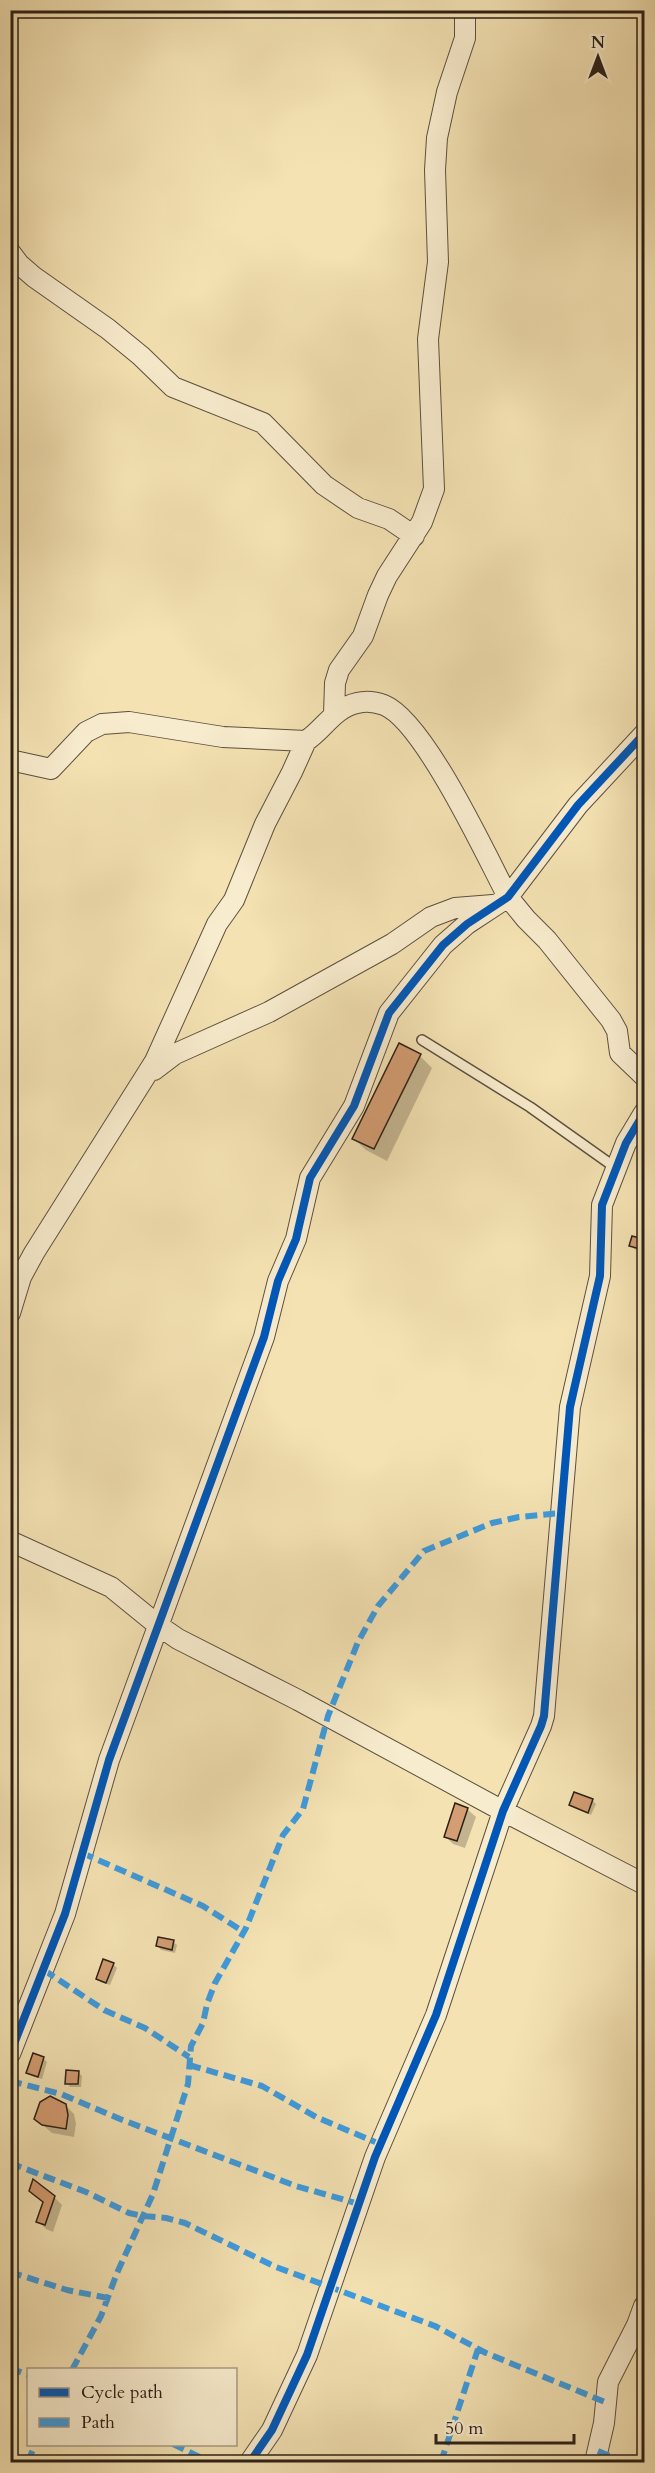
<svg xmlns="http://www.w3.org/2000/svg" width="655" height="2473" font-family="Cardo,serif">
	<rect width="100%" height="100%" fill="#f4e2b3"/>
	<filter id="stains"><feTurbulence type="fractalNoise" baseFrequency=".00333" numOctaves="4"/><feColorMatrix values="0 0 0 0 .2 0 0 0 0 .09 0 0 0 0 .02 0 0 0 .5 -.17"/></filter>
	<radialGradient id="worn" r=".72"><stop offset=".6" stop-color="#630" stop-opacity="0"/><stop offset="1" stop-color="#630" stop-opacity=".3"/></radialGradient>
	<path fill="#0003" d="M420 1056 432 1068 387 1161 366 1150 353 1138Z
		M633 1238 644 1241V1252L634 1249 631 1245Z
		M592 1800 596 1804 591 1815 571 1804Z
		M467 1809 476 1817 465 1848 453 1844 445 1836Z
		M173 1942 177 1945 175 1953 161 1950 158 1946Z
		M113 1964 117 1968 110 1985 101 1982 97 1978Z
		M43 2058 47 2062 42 2079 32 2076 28 2073Z
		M78 2072 82 2076 81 2087H70L67 2083Z
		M65 2105 74 2114 76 2124 74 2137 52 2133 36 2119Z
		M30 2191 54 2197 62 2205 53 2232 46 2229 38 2221 44 2203Z"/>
	<path fill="#d49d73" stroke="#2b2017" stroke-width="1.5" d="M399 1043 421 1054 374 1149 352 1139Z
		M632 1236 644 1239V1250L629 1246Z
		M574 1792 593 1799 588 1813 569 1805Z
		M455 1803 468 1808 457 1841 444 1837Z
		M158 1937 174 1940 172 1950 156 1946Z
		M103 1959 114 1963 106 1983 96 1979Z
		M33 2053 44 2057 38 2077 26 2073Z
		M66 2070 79 2071 78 2084H65Z
		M50 2096 66 2104 68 2115 66 2129 42 2125 34 2119 40 2102Z
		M33 2179 55 2196 45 2225 36 2222 43 2202 29 2191Z"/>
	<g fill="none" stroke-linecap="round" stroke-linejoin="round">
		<defs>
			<path id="lane" d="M422 1040 530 1107 616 1168"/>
			<path id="street" d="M10 252 19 264 34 277 108 329 141 356 173 387 263 423 324 485 358 508 389 519 414 536
				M334 714 335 683 339 670 363 636 378 595 387 576 422 522 434 489 428 339 438 262 435 170 437 138 447 92 465 38V10
				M10 760 51 769 86 732 102 724 129 722 223 737 306 741C324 729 334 708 357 703 365 701 376 702 384 705 424 721 486 855 508 897L526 919 547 940 611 1020 617 1031 620 1053 644 1076
				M154 1070 175 1054 269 1012 392 944 431 917 455 908 493 905
				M10 1313 21 1277 34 1253 155 1061 217 924 234 900 265 824 292 772 306 741
				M10 1541 111 1587 159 1626 178 1639 298 1700 503 1811 644 1884
				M10 2054 65 1914 109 1760 264 1337 278 1281 296 1239 310 1178 354 1106 389 1013 443 945 467 924 508 897 578 805 644 734
				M250 2462 272 2430 307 2355 375 2157 436 2015 503 1811 541 1726 544 1716 570 1407 600 1276 602 1205 626 1143 644 1113
				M595 2462 604 2423 608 2382 637 2325 644 2306"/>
		</defs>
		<use href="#lane" stroke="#5d503e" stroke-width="12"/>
		<use href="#street" stroke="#5d503e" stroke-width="22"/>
		<use href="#lane" stroke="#f8ecce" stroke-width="9"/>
		<use href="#street" stroke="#f8ecce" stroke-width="20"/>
		<path stroke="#3d9bdf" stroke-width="6" stroke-dasharray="12 6" stroke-linecap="butt" d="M82 1853 203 1906 244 1932
			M44 1970 104 2010 145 2028 189 2057
			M189 2065 262 2086 316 2117 380 2144
			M10 2081 61 2094 120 2119 296 2186 359 2204
			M10 2163 86 2192 129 2213 143 2216 166 2218 185 2223 276 2267 435 2326 486 2353 605 2402
			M10 2272 67 2290 108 2298
			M10 2368 28 2375
			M72 2370 101 2316 117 2273 153 2194 188 2084 191 2046 203 2023 207 2004 215 1983 246 1928 283 1835 303 1809 328 1716 358 1642 378 1606 424 1551 492 1523 519 1517 561 1513
			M173 2444 210 2462
			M598 2451 624 2462
			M28 2462 35 2444
			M441 2462 478 2349"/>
		<defs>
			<path id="cycleway" d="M10 2054 65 1914 109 1760 264 1337 278 1281 296 1239 310 1178 354 1106 389 1013 443 945 467 924 508 897 578 805 644 734
				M250 2462 272 2430 307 2355 375 2157 436 2015 503 1811 541 1726 544 1716 570 1407 600 1276 602 1205 626 1143 644 1113"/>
		</defs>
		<use href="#cycleway" stroke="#f8ecce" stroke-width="11"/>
		<use href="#cycleway" stroke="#0057b8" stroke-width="8"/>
	</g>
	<rect width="655" height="2473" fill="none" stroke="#f4e2b3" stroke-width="36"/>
	<rect x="12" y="12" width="631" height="2449" fill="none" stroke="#2b2017" stroke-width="3"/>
	<rect x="18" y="18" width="619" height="2437" fill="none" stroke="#2b2017" stroke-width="1.5"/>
	<rect x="27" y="2368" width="210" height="78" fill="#f8ecce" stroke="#a69a85" stroke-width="1.5"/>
	<rect x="39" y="2388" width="30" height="9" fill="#0057b8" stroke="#a69a85" stroke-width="1.5"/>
	<text x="81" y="2398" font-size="18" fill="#2b2017">Cycle path</text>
	<rect x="39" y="2418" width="30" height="9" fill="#3d9bdf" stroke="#a69a85" stroke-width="1.5"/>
	<text x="81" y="2428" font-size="18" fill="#2b2017">Path</text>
	<g transform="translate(598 57)" stroke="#f8ecce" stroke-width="4.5" paint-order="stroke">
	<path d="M0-4.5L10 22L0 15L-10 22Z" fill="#2b2017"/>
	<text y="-9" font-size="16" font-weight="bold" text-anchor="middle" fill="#2b2017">N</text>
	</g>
	<path d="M436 2434v9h138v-9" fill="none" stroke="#2b2017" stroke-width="3"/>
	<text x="445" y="2434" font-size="18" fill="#2b2017" stroke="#f8ecce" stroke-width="4.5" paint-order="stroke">50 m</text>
	<rect width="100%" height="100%" filter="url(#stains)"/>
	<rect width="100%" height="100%" fill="url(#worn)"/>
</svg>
